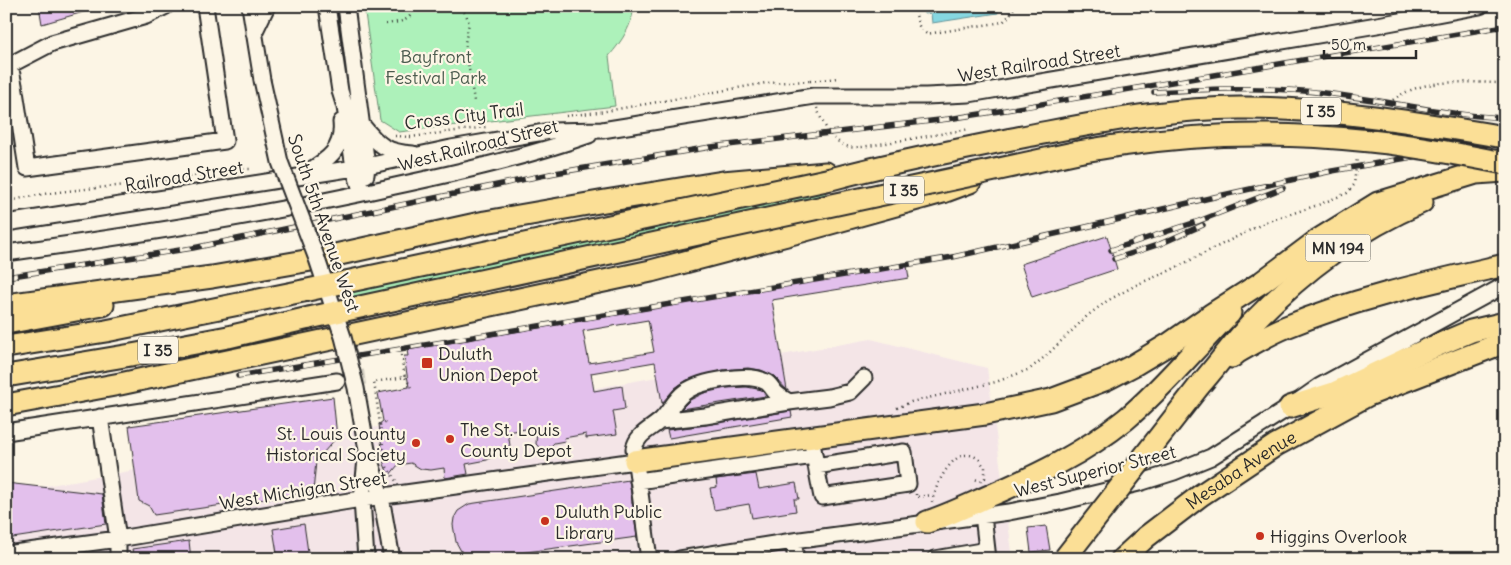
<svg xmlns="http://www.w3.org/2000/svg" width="1511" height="565" font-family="Delius,sans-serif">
	<rect width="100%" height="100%" fill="#fcf5e5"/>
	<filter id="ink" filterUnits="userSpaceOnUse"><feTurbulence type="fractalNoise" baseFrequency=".02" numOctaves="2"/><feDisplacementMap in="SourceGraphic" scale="10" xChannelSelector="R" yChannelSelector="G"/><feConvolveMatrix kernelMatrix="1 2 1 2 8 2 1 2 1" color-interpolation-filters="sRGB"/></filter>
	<g filter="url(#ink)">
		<path fill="#f4e5e7" d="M871 339 987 368 1013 559H6V493Z"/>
		<path fill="#adf1ba" stroke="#6c8e72" d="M364 6H634C632 26 622 41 609 56L615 106 399 132 380 120Z
			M825 190 826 195 346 300 344 294Z"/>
		<path fill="#86d7e1" stroke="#629298" d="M923 6H997L998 13 932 23 931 13 924 14Z"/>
		<path fill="#e3c0ec" stroke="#2b2b2b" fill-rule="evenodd" d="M39 6H94V9L42 24Z
			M1107 236 1117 269 1032 297 1021 264Z
			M907 266 909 278 772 300 787 390 774 376 761 370 748 368 723 370 687 380 675 388 662 403 655 362 591 373 594 391 622 386 625 409 613 411 617 434 586 438V434L564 438 565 441 554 443 550 447 545 449 540 448 536 444 537 427 508 432 510 446 496 449 492 457 487 460 466 464 468 474 445 478 444 468 431 470 421 469 411 463 398 465 389 476 384 464 379 424 383 421 378 393 409 387 404 356H408L407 350ZM648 320 654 352 589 363 583 331Z
			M747 387 762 390 766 396 681 409 690 400 704 393 726 388Z
			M333 397 337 437 316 461 313 492 154 515 149 506 139 501 129 426Z
			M791 411 792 417 669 438 667 430 707 425Z
			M756 474 759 489 796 483 799 499H794L796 511 752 518 749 504 714 510 710 488 717 487 716 479Z
			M629 480 637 537 482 558H476L466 554 461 551 456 542 453 525 454 518 458 511 469 504Z
			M6 483 102 494 106 524 6 539Z
			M304 524 309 559H278L273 529Z
			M1046 526 1050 550 1031 552 1028 528Z
			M189 541 191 559H134L132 549Z"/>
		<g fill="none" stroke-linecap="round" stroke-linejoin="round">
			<path stroke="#d2cdc0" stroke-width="15" stroke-dasharray="15 8" stroke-linecap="butt" d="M337 381 365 377"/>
			<defs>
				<path id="minor" d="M250 6 262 80
					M327 6 340 91 345 107 354 168 362 193
					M346 6 367 166 366 175
					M254 33 267 6
					M10 65 14 85 27 168 225 141 205 6
					M6 67 52 43 146 16 166 6
					M362 125C379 146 386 152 413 154
					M306 173C327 160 344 150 341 122
					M6 223 367 166 451 148 550 131 602 130 814 96H926L969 94 1383 24 1480 6
					M6 253C137 235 266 215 395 186 460 172 526 157 589 135
					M100 417 118 539V559
					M660 421 705 416 789 402 829 397 850 392 864 378
					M6 432 337 381
					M811 438C815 458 818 478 822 497L908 484 904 452 816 466
					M367 450 381 497 392 559
					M366 459 362 499 366 559
					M638 481 814 456
					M983 515 988 559
					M793 541 796 559
					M6 554 118 539 355 500 635 461
					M649 559 634 449C637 433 652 429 662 419 670 411 675 399 685 392 700 381 748 372 766 382 770 384 773 390 776 393 780 397 785 399 789 402
					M680 559 793 541 1009 512 1060 502 1139 483 1174 472 1211 457 1290 407 1320 386 1505 285
					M935 559 987 550"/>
				<g id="highway">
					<path d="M6 305 212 277 317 259 485 222 605 201 723 182 826 173"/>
					<path d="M6 323 103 305"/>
					<path d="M6 347 106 331 303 291"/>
					<path d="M1232 357 1238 352C1254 343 1269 334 1286 327 1356 298 1431 282 1505 265"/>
					<path d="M6 376 137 354 228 337 309 318"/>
					<path d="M1199 386C1218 365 1235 340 1255 320 1305 269 1357 230 1422 202"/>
					<path d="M6 405 120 384 651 271 802 231 943 192 970 182"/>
					<path d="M1290 407 1334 393 1410 357 1471 331 1505 323"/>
					<path d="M635 461 985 414 1051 400 1107 379 1134 365 1169 344 1212 314 1262 282 1318 240 1378 203 1476 173 1505 171"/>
					<path d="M927 522C948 515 967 506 987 497 1036 476 1084 453 1126 419 1164 387 1195 348 1230 313"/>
					<path id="s1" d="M1122 559 1146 537 1201 495 1276 445 1368 395 1505 342"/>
				</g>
			</defs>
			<use href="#minor" stroke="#2b2b2b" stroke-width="19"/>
			<use href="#highway" stroke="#2b2b2b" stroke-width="25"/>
			<path stroke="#2b2b2b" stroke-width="2.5" stroke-dasharray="1 4" stroke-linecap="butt" d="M915 6C917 18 916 28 927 34L1003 22 1010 15 1015 6
				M414 7 421 6
				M461 8 466 14 469 23 465 43 474 101
				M386 24C398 22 413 22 413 6
				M810 81 838 78
				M1389 103C1421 76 1466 83 1505 83
				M817 108C822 123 833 144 850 147 853 148 858 147 862 147L970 129
				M566 116 606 111 766 83 810 81 811 83
				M395 136 411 137 486 127
				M6 202C42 192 79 190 116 186 157 182 199 175 240 169H253
				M401 355 405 377
				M897 408 911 402 996 382 1030 369 1048 354 1087 316 1107 301 1138 284 1167 272 1266 222 1318 205 1347 193 1354 185 1357 157
				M380 425 387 421
				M385 459 374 382 405 377 411 387
				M387 467 396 481
				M916 494V497L933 495
				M932 502C935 486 954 443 977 458 980 460 982 464 985 467V478L981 481 974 479"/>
			<use href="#minor" stroke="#fcf5e5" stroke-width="15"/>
			<use href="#highway" stroke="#fbdf96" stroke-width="21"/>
			<defs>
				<path id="rail" d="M1154 92C1211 89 1267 86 1324 93 1385 100 1444 115 1505 118
					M1111 250 1199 221 1283 188
					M1114 259 1160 244 1203 225
					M6 277 193 248 555 173 711 147 948 119 1006 110 1505 26
					M238 376 953 257 1086 227 1214 197 1332 171 1505 141"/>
			</defs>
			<use href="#rail" stroke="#2b2b2b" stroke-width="5.5"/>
			<use href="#rail" stroke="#fcf5e5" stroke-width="4" stroke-dasharray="11" stroke-linecap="butt"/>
			<defs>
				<path id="minor-bridge" d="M262 80 280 162 317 259 343 337 356 388 367 450"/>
				<path id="highway-bridge" d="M303 291 831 179C894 162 958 150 1022 137 1097 123 1170 107 1246 108 1334 108 1419 123 1505 137
					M309 318 1078 152C1178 134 1268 130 1370 141 1415 145 1460 155 1505 163
					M1065 558 1199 386"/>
			</defs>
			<use href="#minor-bridge" stroke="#2b2b2b" stroke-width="19" stroke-linecap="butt"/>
			<use href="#highway-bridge" stroke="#2b2b2b" stroke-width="25" stroke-linecap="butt"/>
			<use href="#minor-bridge" stroke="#fcf5e5" stroke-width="15"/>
			<use href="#highway-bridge" stroke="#fbdf96" stroke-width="21"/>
		</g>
	</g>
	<g fill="#c8321e" stroke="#fcf5e5" stroke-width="2">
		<rect x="421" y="357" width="12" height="12" rx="2.5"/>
		<circle cx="450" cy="439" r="5"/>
		<circle cx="416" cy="443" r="5"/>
		<circle cx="545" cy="521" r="5"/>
		<circle cx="1260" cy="536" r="5"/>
	</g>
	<g text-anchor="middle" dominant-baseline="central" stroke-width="4.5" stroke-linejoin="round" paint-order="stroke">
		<g fill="#fcf5e5" stroke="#6a6863" stroke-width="1">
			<rect x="1301" y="97.5" width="40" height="27" rx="4"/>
			<rect x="884" y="176.5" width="40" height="27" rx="4"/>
			<rect x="1305.5" y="234.5" width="65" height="27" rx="4"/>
			<rect x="138" y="336.5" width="40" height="27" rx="4"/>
		</g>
		<g font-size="16" font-weight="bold" fill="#2b2b2b">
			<text x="1321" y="111">I 35</text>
			<text x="904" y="190">I 35</text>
			<text x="1338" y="248">MN 194</text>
			<text x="158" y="350">I 35</text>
		</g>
		<g font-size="18" fill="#4c5c4f" stroke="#fcf5e5">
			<text x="436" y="56">Bayfront<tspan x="436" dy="21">Festival Park</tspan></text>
		</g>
		<g font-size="18" fill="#2b2b2b" stroke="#fcf5e5">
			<text transform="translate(1039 63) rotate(-9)">West Railroad Street</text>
			<text transform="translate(464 116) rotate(-7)">Cross City Trail</text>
			<text transform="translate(478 145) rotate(-14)">West Railroad Street</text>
			<text transform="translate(184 176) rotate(-9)">Railroad Street</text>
			<text transform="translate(324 223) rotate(71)">South 5th Avenue West</text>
			<text transform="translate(1095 471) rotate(-14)">West Superior Street</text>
			<text stroke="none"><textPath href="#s1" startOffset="149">Mesaba Avenue</textPath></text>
			<text transform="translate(303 490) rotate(-9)">West Michigan Street</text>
		</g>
		<g font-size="18" fill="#2b2b2b" stroke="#fcf5e5" text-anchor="start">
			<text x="438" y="353">Duluth<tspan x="438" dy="21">Union Depot</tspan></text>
			<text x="460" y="429">The St. Louis<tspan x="460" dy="21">County Depot</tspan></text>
			<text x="406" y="433" text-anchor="end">St. Louis County<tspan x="406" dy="21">Historical Society</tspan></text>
			<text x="555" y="511">Duluth Public<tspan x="555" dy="21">Library</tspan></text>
			<text x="1270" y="536">Higgins Overlook</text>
		</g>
	</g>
	<rect width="1511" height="565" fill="none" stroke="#fcf5e5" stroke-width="25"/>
	<rect x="12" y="12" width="1486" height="540" fill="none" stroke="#2b2b2b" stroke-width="2" filter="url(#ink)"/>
	<path d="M1324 50v8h92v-8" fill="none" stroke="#2b2b2b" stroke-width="2.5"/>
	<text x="1331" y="50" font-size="15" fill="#2b2b2b" stroke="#fcf5e5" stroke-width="4" paint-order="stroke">50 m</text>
</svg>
